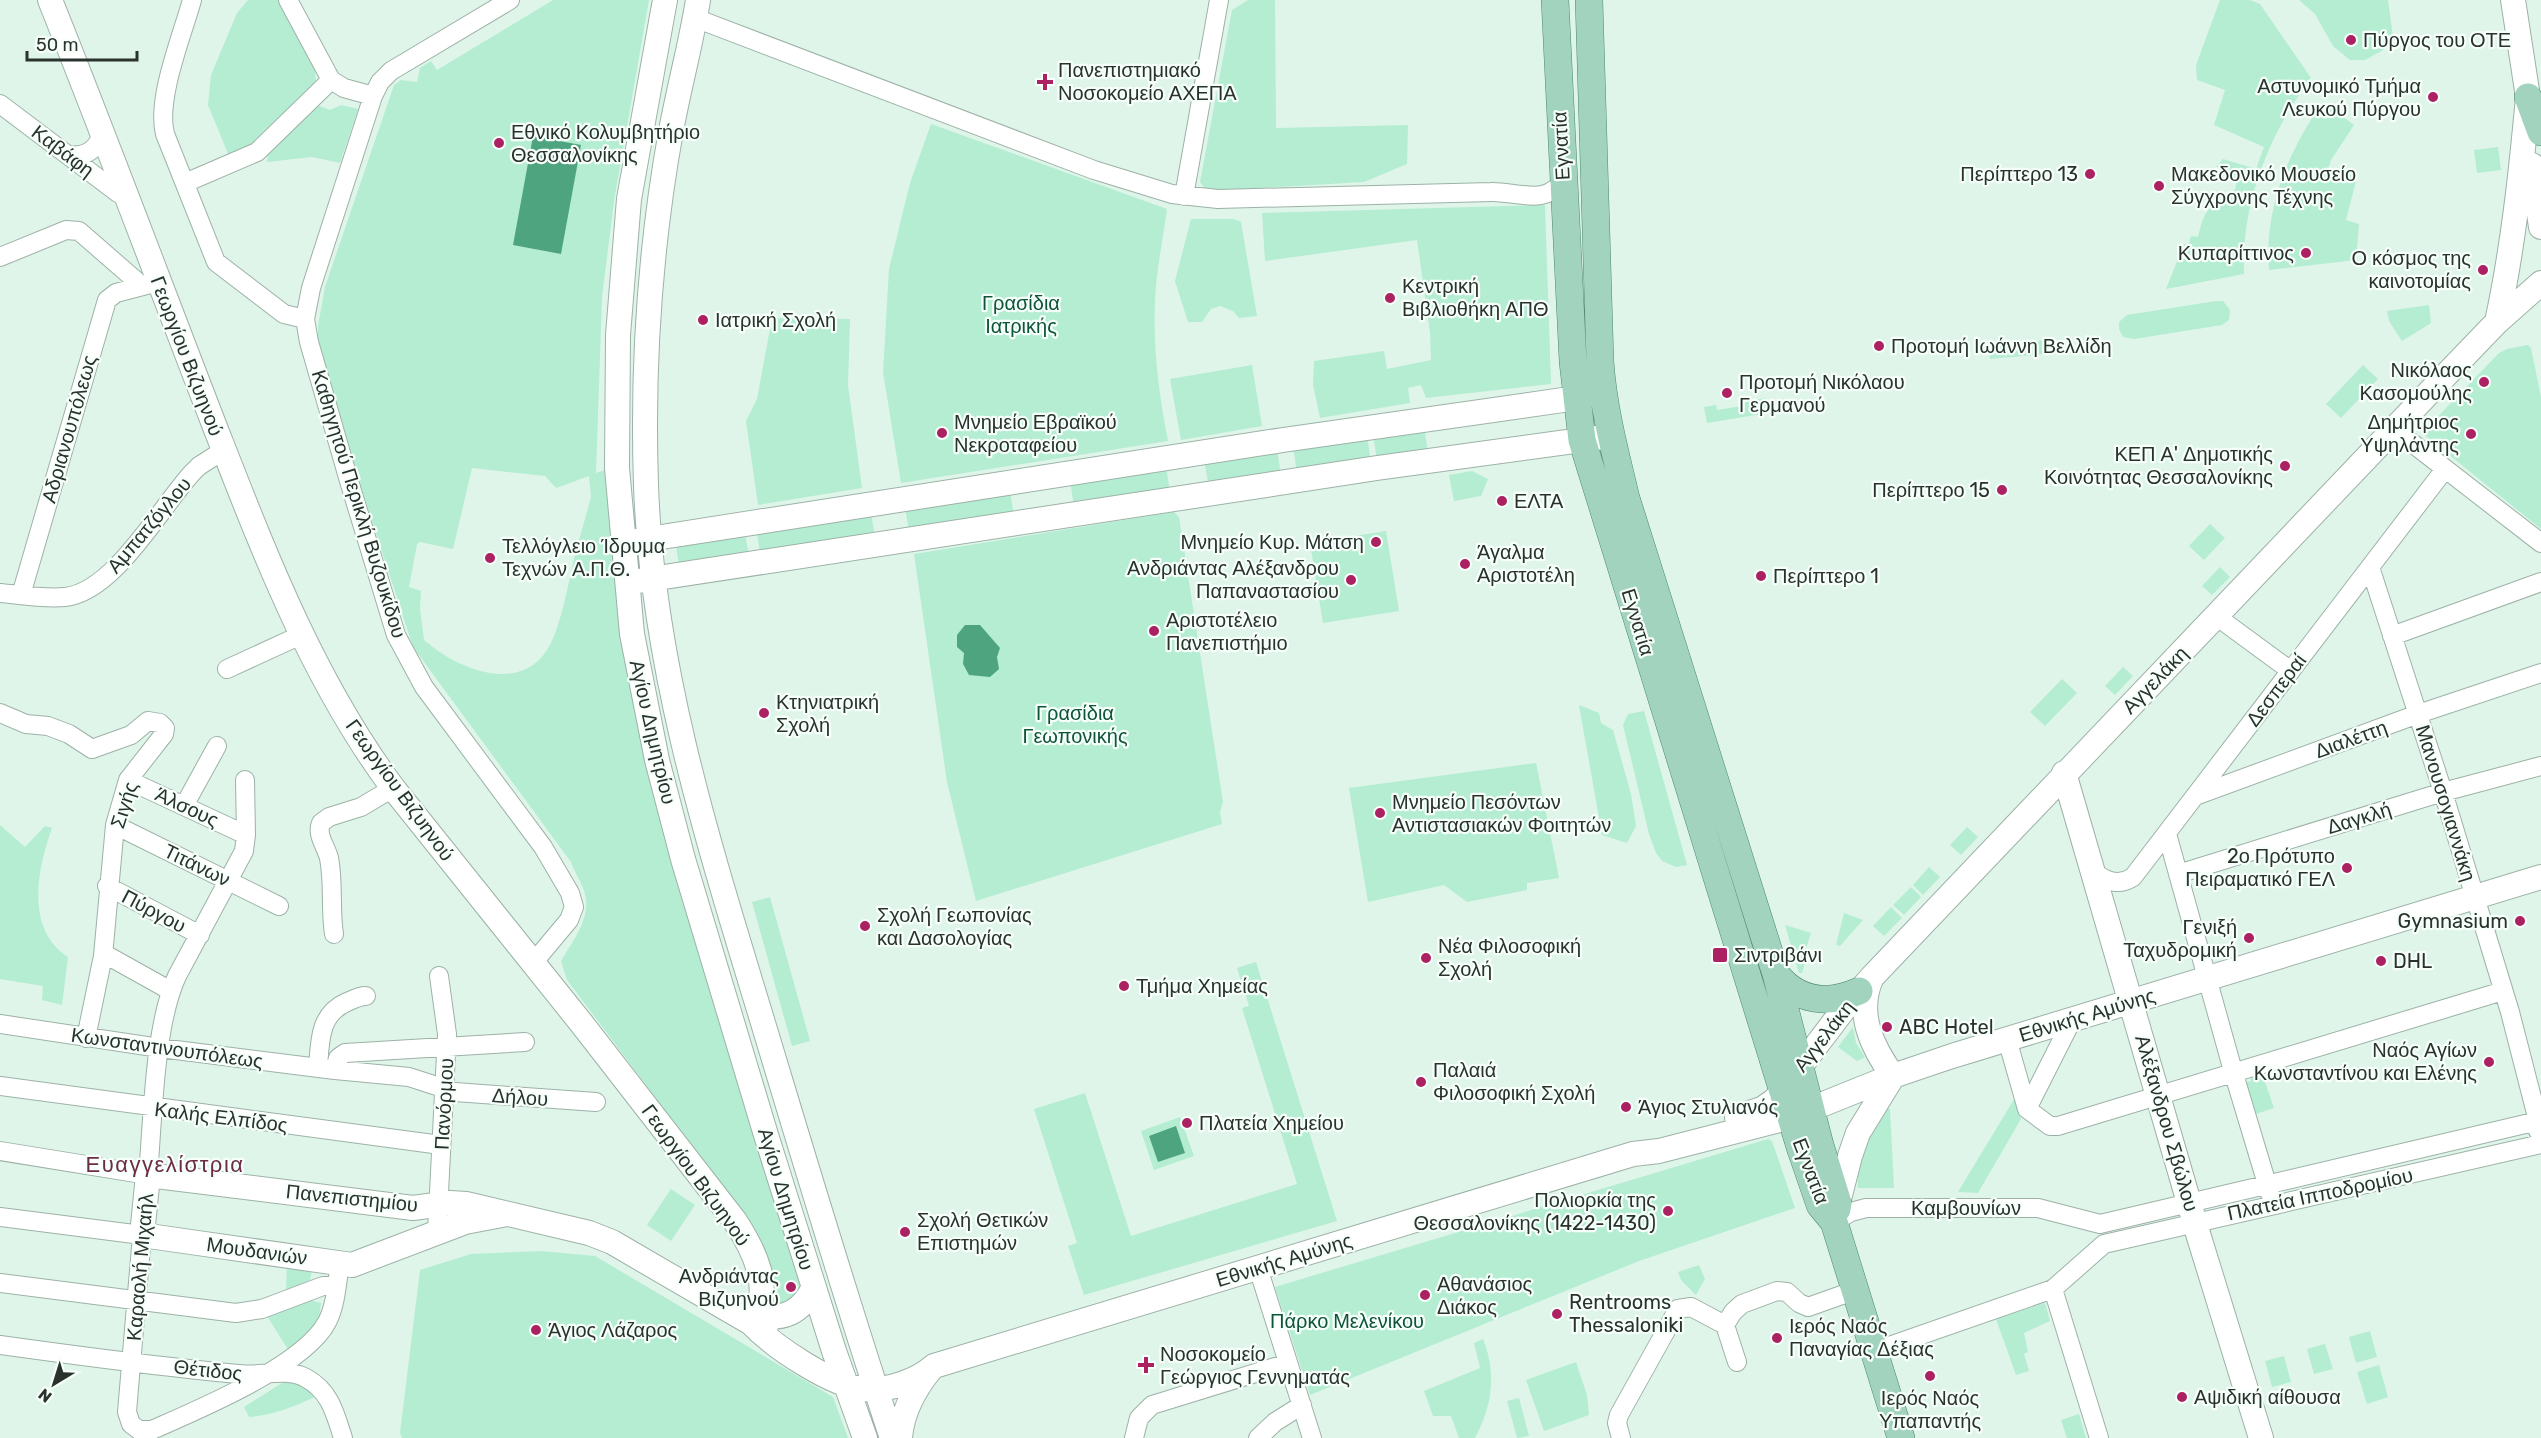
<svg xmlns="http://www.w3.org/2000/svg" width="2541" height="1438" font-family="Rubik,sans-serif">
	<rect width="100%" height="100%" fill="#dff5ea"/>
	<path fill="#b4edd1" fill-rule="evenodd" d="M248 0H281L315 71 316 82 258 144 229 156 208 105 211 75 237 13Z
		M553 0H649L614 201 602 297 596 473 608 469C615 557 620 645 639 731 680 922 754 1105 803 1294L784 1308 775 1300 767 1263 737 1206 567 980 561 961C574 939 594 915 583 888 580 879 574 872 571 862L413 647 361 487 318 341V326L325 287 394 85 401 80 417 82 420 68 431 61 437 70ZM472 468 545 476 556 488 589 476 591 497C586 516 580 536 575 555 568 582 560 640 540 659 526 673 508 676 489 673 464 668 443 656 424 640L420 609 421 591 409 587 417 544 420 542 453 549Z
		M1248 0H1275L1276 128 1408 125 1407 164 1364 182 1207 191 1200 182 1232 10Z
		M2220 0H2250L2260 4 2311 78C2269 134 2241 203 2244 274L2166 289 2184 244 2188 246 2191 236 2198 237C2200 230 2201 222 2205 215 2207 211 2214 203 2218 201 2227 195 2244 192 2232 174 2228 168 2223 167 2216 167L2223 159 2256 169 2264 147 2214 125 2225 90 2197 80 2196 65Z
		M2299 0H2388L2394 44 2365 60H2350L2333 46 2315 14Z
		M2323 102 2354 125 2331 160 2328 169 2357 177 2346 220 2359 224 2356 260 2269 270C2264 209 2288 151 2323 102Z
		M317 105 330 110 341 105 358 109 340 163 312 157 267 162 268 153Z
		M931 124 1167 209C1163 240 1156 271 1155 302 1153 349 1159 395 1168 441L901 483 883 372 889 269 910 183Z
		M2498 147 2501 170 2477 173 2474 150Z
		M1545 205 1551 384 1426 398 1421 385 1408 388 1410 403 1320 418 1313 385 1314 361 1384 351 1387 369 1431 360 1430 332 1417 240 1265 261 1262 213Z
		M1191 219H1234L1241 222 1257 316 1239 318 1233 311 1220 306 1211 309 1202 322H1188L1175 281Z
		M2216 301H2223L2230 310 2229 320 2222 325 2134 339 2123 337 2119 329V322L2127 315Z
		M2429 305 2431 323 2402 341 2389 321 2387 311Z
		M772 318 850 319 848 385 862 488 758 505 746 421 757 399Z
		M2045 340 2047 346 2044 354 1990 359 1989 348Z
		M2528 345 2531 348 2541 397V529L2422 433 2499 353 2507 349Z
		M1252 365 1262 426 1181 440 1170 379Z
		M2363 365 2378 379 2341 418 2326 404Z
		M1766 398 1768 413 1707 423 1704 407 1716 405 1717 410 1742 406V402Z
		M1424 426 1428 453 1377 461 1373 434Z
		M1367 435 1371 462 1297 473 1293 446Z
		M1277 449 1281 476 1209 487 1204 460Z
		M1166 466 1170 493 1074 507 1070 480Z
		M1472 471 1488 479 1481 496 1454 501 1449 475Z
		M1010 491 1014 515 909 531 905 508Z
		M1174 512 1179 517 1223 802 1220 812 1222 824 976 901 947 782 914 554Z
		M871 513 875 536 760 554 757 532Z
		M2210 524 2225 538 2204 560 2189 546Z
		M1386 531 1399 611 1323 623 1310 543Z
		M745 534 749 555 679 566 676 545Z
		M2220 567 2230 577 2212 595 2202 586Z
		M2123 667 2133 676 2115 695 2105 686Z
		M2062 679 2077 693 2045 726 2030 712Z
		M1579 705 1599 713 1601 723 1613 730 1631 794 1636 826 1627 843 1602 835Z
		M1644 711 1687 865 1676 867 1662 861 1656 853 1649 834 1623 725 1628 714Z
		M1536 763 1559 878 1527 883V890L1467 902 1444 885 1368 902 1349 788Z
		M0 825 25 847 45 826 52 828C37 870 25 929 68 957L62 1005 42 1000 43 986 0 979Z
		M1967 827 1978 837 1961 855 1950 845Z
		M1929 867 1940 877 1923 895 1913 885Z
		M1911 887 1921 897 1904 915 1893 905Z
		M770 897 810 1041 792 1046 752 902Z
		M1891 907 1902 918 1884 936 1873 926Z
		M1844 913 1863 920 1840 946 1836 945Z
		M1785 925 1811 933 1805 951 1808 953 1802 973H1799Z
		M1256 962 1337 1221 1084 1295 1068 1246 1077 1243 1034 1109 1085 1093 1131 1236 1297 1184 1242 1008 1249 1006 1237 968Z
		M1853 1027 1856 1043 1865 1057 1857 1061 1838 1047Z
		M2262 1073 2274 1108 2256 1114 2246 1082 2251 1081 2250 1077Z
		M2016 1096 2021 1119 1978 1193 1958 1192Z
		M1887 1108 1890 1109 1894 1188H1858C1855 1161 1873 1130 1887 1108Z
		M1180 1117 1194 1156 1154 1170 1141 1131Z
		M1768 1139 1772 1141 1795 1208 1639 1261 1310 1395 1275 1287Z
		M671 1189 695 1205 671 1241 647 1225Z
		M541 1251 595 1256 833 1397 848 1438H402L400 1433 420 1270 471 1254Z
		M287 1263 313 1265 310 1280 286 1291Z
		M1699 1265 1705 1279 1696 1295 1681 1280 1678 1272Z
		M310 1300 321 1303 319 1319 289 1351 267 1316Z
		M2045 1303 2050 1321 2024 1333 2028 1352 2024 1354 2029 1371 2016 1375 1996 1319Z
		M2370 1331 2377 1357 2356 1363 2349 1337Z
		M1483 1339C1497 1374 1492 1406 1475 1438H1459L1451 1416H1433L1424 1391 1480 1368 1474 1343Z
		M2325 1344 2333 1369 2314 1374 2307 1349Z
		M2284 1356 2291 1382 2272 1387 2265 1361Z
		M1576 1362 1587 1395 1589 1415 1544 1431 1526 1380Z
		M2379 1365 2388 1397 2367 1404 2357 1372Z
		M299 1380 319 1395C296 1406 274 1415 249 1417L244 1407 285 1381Z
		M1519 1398 1529 1436 1517 1438 1507 1401Z
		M2079 1414 2086 1438H2067L2061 1420Z"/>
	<path fill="#4ea47f" d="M533 136 581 145 561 254 513 245Z
		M965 625H980L1000 648 997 657 999 669 990 677 969 675 963 664 964 653 957 647V635Z
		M1176 1126 1185 1153 1158 1162 1149 1136Z"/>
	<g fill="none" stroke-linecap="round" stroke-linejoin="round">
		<defs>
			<path id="street" d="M192 0C182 36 156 99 165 134L216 262 284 314 305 319
				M288 0 331 80 344 88 373 96
				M510 0 391 71 380 82 373 96 311 288 305 319 309 342 349 481 396 635 424 687 543 847 570 893 574 907 569 920 533 963
				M695 18 1094 170 1172 194 1218 199 1491 192C1508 191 1539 202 1553 190
				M0 104 118 193 126 196
				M68 155C86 158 100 148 102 130
				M185 183 257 152 331 80
				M1184 196 1219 0
				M0 257 66 230 79 231 141 285
				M2394 429 2541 543
				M2370 567 2443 792 2510 1012 2538 1121V1131
				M0 593C21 595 44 599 65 597 114 592 160 508 192 473L199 466 224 450
				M21 595 107 300 116 293 158 282
				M2216 616 2291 671
				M2392 636 2541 582
				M227 669 301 635
				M0 713 26 724 48 726 69 734 92 749 131 735 148 721 160 723 165 728 164 734 128 780 115 825 103 956 86 1038
				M128 780 246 835
				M2195 796 2418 714 2541 673
				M184 806 217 746
				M115 825 279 906
				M2167 834 2233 1071 2270 1194
				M2094 872C2106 882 2120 886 2133 877L2445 469
				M2178 874 2443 792 2541 766
				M107 886 200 935
				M334 934C330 909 334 883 329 858 326 846 316 835 321 823L329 817 361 807 393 788
				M103 956 110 957 171 991
				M0 1024 160 1048 335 1070 409 1077 455 1092 596 1102
				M2007 1039 2027 1109
				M318 1068C320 1041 319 1014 347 1002 354 999 359 996 366 996
				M335 1070 338 1058 345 1053 525 1042
				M0 1086 441 1145
				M2027 1109 2050 1126H2058L2503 991
				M2027 1109 2072 1020
				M0 1151 148 1175C153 1118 154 1026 177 976L244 851 246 835 245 780
				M0 1217 142 1235 127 1412 131 1424 139 1430H152C197 1410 304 1366 327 1322 336 1305 337 1282 340 1263
				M1834 1222 1851 1212 1866 1208H2038L2100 1224 2538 1121
				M437 1232 447 1034 439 976
				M1258 1268 1312 1438
				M0 1283 236 1313 262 1309 323 1286H336
				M2053 1289 2099 1438
				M1725 1325 1733 1312 1742 1304 1777 1291 1787 1292 1799 1303 1808 1307 1856 1290
				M0 1345C79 1356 158 1367 238 1374 259 1377 286 1367 306 1378 330 1391 335 1413 343 1438
				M1875 1351 2053 1289 2104 1244 2541 1144
				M1134 1438 1139 1418 1152 1405 1288 1363
				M1258 1438 1275 1422 1302 1405
				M1621 1438 1617 1423 1619 1415 1678 1309 1691 1307 1725 1325 1737 1362"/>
			<path id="secondary" d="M50 0C107 142 160 285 215 427 264 552 312 679 393 788L582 1024 735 1221C754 1250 775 1291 751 1323
				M665 0 629 199 618 335 617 468 632 634 657 760 683 859 766 1135 834 1351 865 1438
				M698 0C691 44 679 87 671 131 650 247 642 367 646 485 652 666 708 842 760 1013 803 1155 845 1297 892 1438
				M2513 0 2528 97 2532 111
				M2532 165 2541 227
				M2497 322C2513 248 2521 173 2528 97
				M636 541 1283 440 1577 398 1594 392
				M638 581 1377 468 1611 436
				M2064 773 2199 1237 2261 1438
				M1871 979C1856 1014 1872 1047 1893 1076
				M1737 1117 1762 1109 1775 1100 1844 1009 1872 977 2394 429 2497 322 2541 283
				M1838 1203 1850 1156 1858 1133 1893 1076
				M507 1214 465 1222 352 1265 142 1235 148 1175 413 1208 450 1203 466 1204 589 1233 612 1242 751 1323 766 1326
				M756 1316C784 1320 801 1313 814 1287
				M751 1323C774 1347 832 1386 865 1389 888 1391 917 1381 934 1366L1633 1154 1659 1151 1791 1117 1893 1076 1952 1056 2541 877
				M900 1438C902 1412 914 1390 930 1370"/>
			<path id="primary" d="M1555 0 1573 362 1582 440 1801 1150 1820 1205 1834 1222 1901 1438
				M1589 0 1600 361C1603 407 1615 452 1626 498L1776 974 1820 1145 1838 1203 1837 1209
				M2528 97 2541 132
				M1776 974C1798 1002 1828 1005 1859 991"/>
		</defs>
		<use href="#street" stroke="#9db2a7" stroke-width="20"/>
		<use href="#secondary" stroke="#9db2a7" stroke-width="26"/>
		<use href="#primary" stroke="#4f886f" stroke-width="28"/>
		<use href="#street" stroke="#fff" stroke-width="18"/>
		<use href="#secondary" stroke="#fff" stroke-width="24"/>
		<use href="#primary" stroke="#a1d3be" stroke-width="27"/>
	</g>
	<g fill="#ac2162" stroke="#f6fffa" stroke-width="2">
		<circle cx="2351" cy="40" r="6"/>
		<path d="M1042 73h6v6h6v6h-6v6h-6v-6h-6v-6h6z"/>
		<circle cx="2433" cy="97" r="6"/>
		<circle cx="499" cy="143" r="6"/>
		<circle cx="2090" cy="174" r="6"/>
		<circle cx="2159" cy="186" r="6"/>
		<circle cx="2306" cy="253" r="6"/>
		<circle cx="2483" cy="270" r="6"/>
		<circle cx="1390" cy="298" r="6"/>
		<circle cx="703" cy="320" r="6"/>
		<circle cx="1879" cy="346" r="6"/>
		<circle cx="2484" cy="382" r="6"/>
		<circle cx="1727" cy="393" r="6"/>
		<circle cx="942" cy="433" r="6"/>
		<circle cx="2471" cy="434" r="6"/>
		<circle cx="2285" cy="466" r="6"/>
		<circle cx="2002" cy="490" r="6"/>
		<circle cx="1502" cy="501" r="6"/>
		<circle cx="1376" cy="542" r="6"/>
		<circle cx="490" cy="558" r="6"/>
		<circle cx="1465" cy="564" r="6"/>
		<circle cx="1761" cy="576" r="6"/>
		<circle cx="1351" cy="580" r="6"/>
		<circle cx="1154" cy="631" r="6"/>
		<circle cx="764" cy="713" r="6"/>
		<circle cx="1380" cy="813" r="6"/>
		<circle cx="2347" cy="868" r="6"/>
		<circle cx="2520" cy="921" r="6"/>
		<circle cx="865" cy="926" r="6"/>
		<circle cx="2249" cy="938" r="6"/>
		<rect x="1712" y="947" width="16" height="16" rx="3"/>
		<circle cx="1426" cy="958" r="6"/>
		<circle cx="2381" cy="961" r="6"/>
		<circle cx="1124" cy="986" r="6"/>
		<circle cx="1887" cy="1027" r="6"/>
		<circle cx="2489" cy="1062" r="6"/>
		<circle cx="1421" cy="1082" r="6"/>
		<circle cx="1626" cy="1107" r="6"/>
		<circle cx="1187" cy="1123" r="6"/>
		<circle cx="1668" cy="1211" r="6"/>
		<circle cx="905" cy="1232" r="6"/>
		<circle cx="791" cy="1287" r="6"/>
		<circle cx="1425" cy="1295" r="6"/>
		<circle cx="1557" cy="1314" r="6"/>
		<circle cx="536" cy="1330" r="6"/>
		<circle cx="1777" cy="1338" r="6"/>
		<path d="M1143 1356h6v6h6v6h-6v6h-6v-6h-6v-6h6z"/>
		<circle cx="1930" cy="1376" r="6"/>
		<circle cx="2182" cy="1397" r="6"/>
	</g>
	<g text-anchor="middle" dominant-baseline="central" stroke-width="4.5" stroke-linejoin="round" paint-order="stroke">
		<g font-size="20" fill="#2a322e" stroke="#f6fffa" text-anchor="start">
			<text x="2363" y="40">Πύργος του ΟΤΕ</text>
			<text x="1058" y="70">Πανεπιστημιακό<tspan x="1058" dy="23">Νοσοκομείο ΑΧΕΠΑ</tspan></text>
			<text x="2421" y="86" text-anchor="end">Αστυνομικό Τμήμα<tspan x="2421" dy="23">Λευκού Πύργου</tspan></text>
			<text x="511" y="132">Εθνικό Κολυμβητήριο<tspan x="511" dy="23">Θεσσαλονίκης</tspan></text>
			<text x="2078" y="174" text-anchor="end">Περίπτερο 13</text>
			<text x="2171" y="174">Μακεδονικό Μουσείο<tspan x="2171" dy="23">Σύγχρονης Τέχνης</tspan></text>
			<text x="2294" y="253" text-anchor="end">Κυπαρίττινος</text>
			<text x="2471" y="258" text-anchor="end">Ο κόσμος της<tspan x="2471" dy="23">καινοτομίας</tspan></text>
			<text x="1402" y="286">Κεντρική<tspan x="1402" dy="23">Βιβλιοθήκη ΑΠΘ</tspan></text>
			<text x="715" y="320">Ιατρική Σχολή</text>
			<text x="1891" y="346">Προτομή Ιωάννη Βελλίδη</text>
			<text x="2472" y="370" text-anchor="end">Νικόλαος<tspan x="2472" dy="23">Κασομούλης</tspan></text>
			<text x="1739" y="382">Προτομή Νικόλαου<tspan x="1739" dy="23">Γερμανού</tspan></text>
			<text x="954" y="422">Μνημείο Εβραϊκού<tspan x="954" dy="23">Νεκροταφείου</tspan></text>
			<text x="2459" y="422" text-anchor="end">Δημήτριος<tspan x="2459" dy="23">Υψηλάντης</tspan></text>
			<text x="2273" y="454" text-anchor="end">ΚΕΠ Α' Δημοτικής<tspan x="2273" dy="23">Κοινότητας Θεσσαλονίκης</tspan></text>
			<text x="1990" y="490" text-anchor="end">Περίπτερο 15</text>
			<text x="1514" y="501">ΕΛΤΑ</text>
			<text x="1364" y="542" text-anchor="end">Μνημείο Κυρ. Μάτση</text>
			<text x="502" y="546">Τελλόγλειο Ίδρυμα<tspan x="502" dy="23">Τεχνών Α.Π.Θ.</tspan></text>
			<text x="1477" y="552">Άγαλμα<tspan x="1477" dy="23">Αριστοτέλη</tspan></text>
			<text x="1339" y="568" text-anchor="end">Ανδριάντας Αλέξανδρου<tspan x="1339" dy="23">Παπαναστασίου</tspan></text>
			<text x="1773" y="576">Περίπτερο 1</text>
			<text x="1166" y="620">Αριστοτέλειο<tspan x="1166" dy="23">Πανεπιστήμιο</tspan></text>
			<text x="776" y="702">Κτηνιατρική<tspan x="776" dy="23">Σχολή</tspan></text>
			<text x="1392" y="802">Μνημείο Πεσόντων<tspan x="1392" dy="23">Αντιστασιακών Φοιτητών</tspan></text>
			<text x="2335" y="856" text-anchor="end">2ο Πρότυπο<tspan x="2335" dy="23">Πειραματικό ΓΕΛ</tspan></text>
			<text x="877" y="915">Σχολή Γεωπονίας<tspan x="877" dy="23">και Δασολογίας</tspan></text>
			<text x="2508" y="921" text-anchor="end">Gymnasium</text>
			<text x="2237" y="927" text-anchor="end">Γενιξή<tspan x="2237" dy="23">Ταχυδρομική</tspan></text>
			<text x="1438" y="946">Νέα Φιλοσοφική<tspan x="1438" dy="23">Σχολή</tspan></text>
			<text x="1734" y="955">Σιντριβάνι</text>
			<text x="2393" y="961">DHL</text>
			<text x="1136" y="986">Τμήμα Χημείας</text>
			<text x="1899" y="1027">ABC Hotel</text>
			<text x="2477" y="1050" text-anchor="end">Ναός Αγίων<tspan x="2477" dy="23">Κωνσταντίνου και Ελένης</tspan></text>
			<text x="1433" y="1070">Παλαιά<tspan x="1433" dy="23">Φιλοσοφική Σχολή</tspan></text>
			<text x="1638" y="1107">Άγιος Στυλιανός</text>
			<text x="1199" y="1123">Πλατεία Χημείου</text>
			<text x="1656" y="1200" text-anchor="end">Πολιορκία της<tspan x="1656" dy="23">Θεσσαλονίκης (1422-1430)</tspan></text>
			<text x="917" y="1220">Σχολή Θετικών<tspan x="917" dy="23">Επιστημών</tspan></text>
			<text x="779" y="1276" text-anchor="end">Ανδριάντας<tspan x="779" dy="23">Βιζυηνού</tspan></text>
			<text x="1437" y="1284">Αθανάσιος<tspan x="1437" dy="23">Διάκος</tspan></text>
			<text x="1569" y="1302">Rentrooms<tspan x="1569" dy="23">Thessaloniki</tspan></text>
			<text x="1789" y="1326">Ιερός Ναός<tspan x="1789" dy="23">Παναγίας Δέξιας</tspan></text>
			<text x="548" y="1330">Άγιος Λάζαρος</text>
			<text x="1160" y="1354">Νοσοκομείο<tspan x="1160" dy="23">Γεώργιος Γεννηματάς</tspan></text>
			<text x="2194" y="1397">Αψιδική αίθουσα</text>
			<text x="1930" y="1398" text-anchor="middle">Ιερός Ναός<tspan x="1930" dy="23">Υπαπαντής</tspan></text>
		</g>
		<g font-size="20" fill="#2a322e" stroke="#f6fffa">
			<text transform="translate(1561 146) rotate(-93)">Εγνατία</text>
			<text transform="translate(63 151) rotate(37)">Καβάφη</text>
			<text transform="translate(187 356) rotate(69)">Γεωργίου Βιζυηνού</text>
			<text transform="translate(69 429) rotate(-74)">Αδριανουπόλεως</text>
			<text transform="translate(359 504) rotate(73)">Καθηγητού Περικλή Βυζουκίδου</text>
			<text transform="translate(149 525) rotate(-50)">Αμπατζόγλου</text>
			<text transform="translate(1638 622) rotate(73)">Εγνατία</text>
			<text transform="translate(2155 680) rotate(-46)">Αγγελάκη</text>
			<text transform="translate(2276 690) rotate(-53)">Δεσπεραί</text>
			<text transform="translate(653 732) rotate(77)">Αγίου Δημητρίου</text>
			<text transform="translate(2351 739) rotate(-20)">Διαλέττη</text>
			<text transform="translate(400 790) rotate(54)">Γεωργίου Βιζυηνού</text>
			<text transform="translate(2446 803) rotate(73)">Μανουσογιαννάκη</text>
			<text transform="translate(124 805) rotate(-72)">Σιγής</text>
			<text transform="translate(187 807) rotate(25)">Άλσους</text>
			<text transform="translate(2359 818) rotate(-17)">Δαγκλή</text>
			<text transform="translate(197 865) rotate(26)">Τιτάνων</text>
			<text transform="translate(154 911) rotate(28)">Πύργου</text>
			<text transform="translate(2087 1015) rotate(-17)">Εθνικής Αμύνης</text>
			<text transform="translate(1824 1036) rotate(-52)">Αγγελάκη</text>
			<text transform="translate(167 1048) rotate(8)">Κωνσταντινουπόλεως</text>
			<text transform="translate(520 1097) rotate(4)">Δήλου</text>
			<text transform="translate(444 1104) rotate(-87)">Πανόρμου</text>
			<text transform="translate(221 1117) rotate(7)">Καλής Ελπίδος</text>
			<text transform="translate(2167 1123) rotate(74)">Αλέξανδρου Σβώλου</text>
			<text transform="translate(1811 1171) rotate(69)">Εγνατία</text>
			<text transform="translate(696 1175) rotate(54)">Γεωργίου Βιζυηνού</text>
			<text transform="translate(2320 1194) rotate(-12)">Πλατεία Ιπποδρομίου</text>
			<text transform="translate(352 1198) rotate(6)">Πανεπιστημίου</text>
			<text transform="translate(786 1199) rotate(73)">Αγίου Δημητρίου</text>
			<text x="1966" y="1208">Καμβουνίων</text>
			<text transform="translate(257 1251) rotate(8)">Μουδανιών</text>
			<text transform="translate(1284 1260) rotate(-17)">Εθνικής Αμύνης</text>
			<text transform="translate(140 1267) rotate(-85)">Καραολή Μιχαήλ</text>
			<text transform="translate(208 1370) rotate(6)">Θέτιδος</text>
		</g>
		<g font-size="20" fill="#0e543b" stroke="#f6fffa">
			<text x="1021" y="303">Γρασίδια<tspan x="1021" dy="23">Ιατρικής</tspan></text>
			<text x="1075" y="713">Γρασίδια<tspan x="1075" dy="23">Γεωπονικής</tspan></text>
			<text x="1347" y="1321">Πάρκο Μελενίκου</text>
		</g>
		<g font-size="22" letter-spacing="1.5" fill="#6e2b46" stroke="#f6fffa">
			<text x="165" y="1164">Ευαγγελίστρια</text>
		</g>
	</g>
	<g transform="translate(54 1384) rotate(218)" stroke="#f6fffa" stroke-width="4.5" paint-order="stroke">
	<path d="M0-4.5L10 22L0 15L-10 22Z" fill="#2a322e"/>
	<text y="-9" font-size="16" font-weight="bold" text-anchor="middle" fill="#2a322e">N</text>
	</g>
	<path d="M27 51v9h110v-9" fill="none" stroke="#2a322e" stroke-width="3"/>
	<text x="36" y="51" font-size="18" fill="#2a322e" stroke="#f6fffa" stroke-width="4.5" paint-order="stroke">50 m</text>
</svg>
